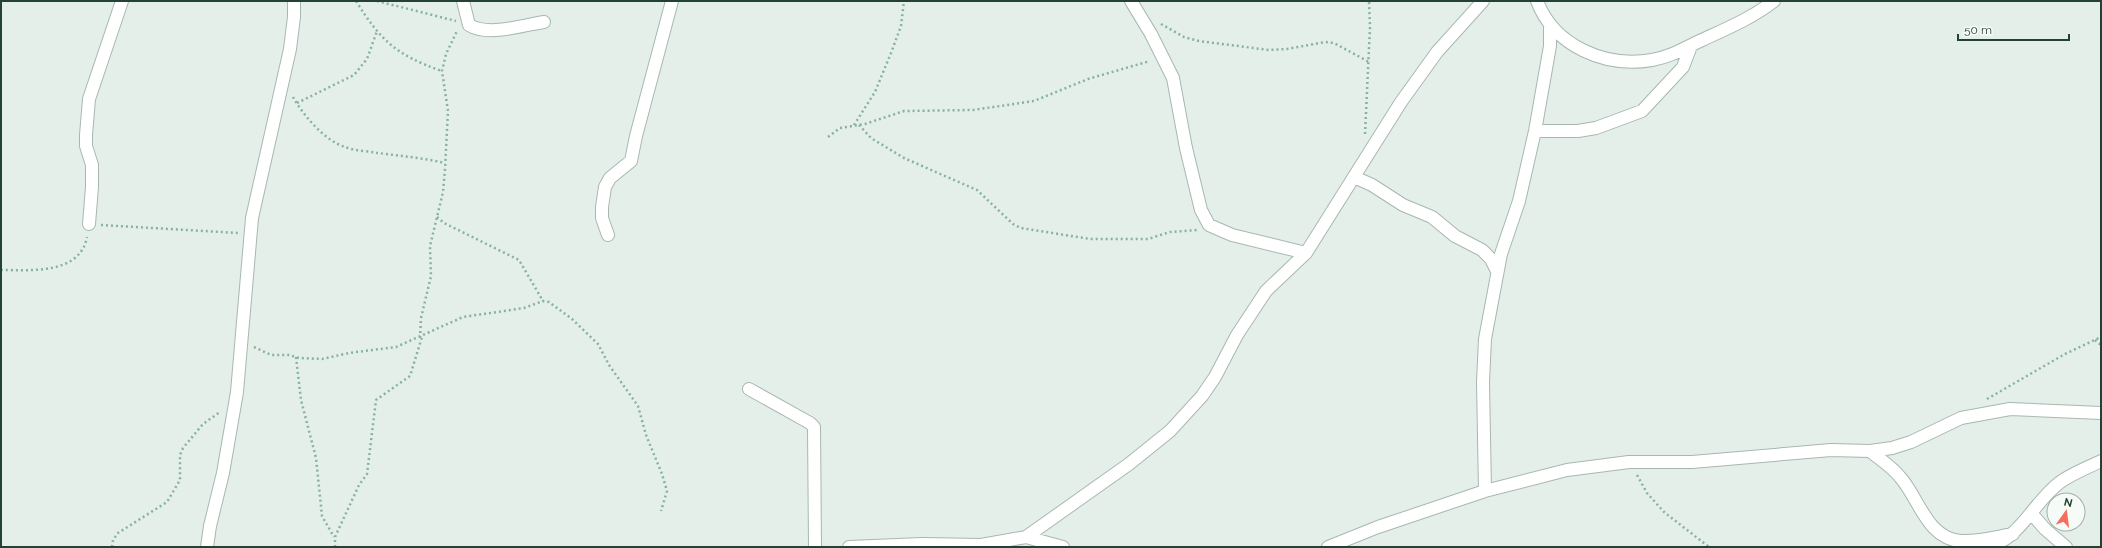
<svg xmlns="http://www.w3.org/2000/svg" width="2102" height="548" font-family="Raleway,sans-serif">
	<rect width="100%" height="100%" fill="#e5efe9"/>
	<g fill="none" stroke-linecap="round" stroke-linejoin="round">
		<defs>
			<path id="street" d="M463 1 469 25C489 37 522 25 544 22
				M1131 1 1151 34 1173 78 1186 148 1201 210 1209 225 1232 235 1306 253
				M1537 1C1554 46 1605 68 1652 60 1673 56 1684 48 1702 40 1728 28 1752 18 1774 1
				M1535 131H1578L1596 128 1642 111 1683 67 1691 46
				M1354 177 1372 185 1403 205 1432 217 1455 236 1482 250 1491 259 1497 271
				M89 224 92 187V165L86 146V135L89 99 122 1
				M608 235 602 218V207L605 187 610 178 631 161 636 136 672 1
				M749 389 810 423 814 427 815 547
				M1870 451C1881 460 1892 467 1900 477 1919 498 1927 539 1961 541 1978 542 1996 537 2013 534
				M1485 491 1483 382 1485 339 1501 254 1519 201 1535 131 1550 46V25
				M2031 513 2045 529 2066 547
				M1026 537 1063 547
				M207 547 210 526 223 473 237 392 252 218 290 49 294 17V1
				M849 547 922 544 981 545 1026 537 1129 464 1170 431 1202 396 1215 377 1237 335 1266 291 1306 253 1401 102 1437 52 1483 1
				M1328 547 1378 527 1485 491 1567 470 1629 462H1692L1831 450 1870 451 1892 448 1911 442 1961 418 2010 409 2101 413
				M1989 547C2021 537 2034 502 2059 483 2069 475 2089 467 2101 461"/>
		</defs>
		<use href="#street" stroke="#a7b8af" stroke-width="14"/>
		<path stroke="#85b39e" stroke-width="2.5" stroke-dasharray="2 3" stroke-linecap="butt" d="M356 1C381 41 396 55 442 71
			M377 1 456 21
			M1161 24 1184 37 1199 41 1269 50 1287 49 1325 42 1334 43 1369 62
			M293 97C303 115 325 141 345 147 355 151 368 151 378 153 401 156 423 158 445 163
			M297 103 354 75 367 59 377 31
			M854 125 875 92 891 53 901 26 904 1
			M859 125 871 138 904 158 977 190 1013 224 1021 228 1090 239H1148L1170 232 1197 230
			M1365 134 1370 27 1369 1
			M828 137 840 128 865 124 904 111 973 110 1034 101 1088 79 1150 61
			M437 217 444 223 519 260 543 301
			M101 225 238 233
			M1 270C30 270 80 275 87 237
			M420 338 421 318 431 276 430 246 443 192 445 169 448 111 442 71 446 54 457 31
			M2095 340 2101 345
			M254 347 271 355H289L299 358 322 359 349 353 396 347 463 317 524 308 543 301 549 302 572 319 598 344 609 365 638 406 646 435 662 474 667 491 661 511
			M296 357 301 400 316 458 322 516 334 537
			M1987 399 2065 354 2101 337
			M1637 475 1647 493 1664 512 1709 547
			M112 547 113 540 118 533 167 502 180 480V455L183 448 203 424 220 412
			M335 547V537L359 485 367 474 376 400 410 376 422 337"/>
		<use href="#street" stroke="#fff" stroke-width="12"/>
	</g>
	<rect width="2102" height="548" fill="none" stroke="#234235" stroke-width="4"/>
	<g transform="translate(2066 512) rotate(14)"><circle r="19" fill="#f6fbf8" stroke="#a2b1aa"/>
	<path d="M0-3L7 15L0 10L-7 15Z" fill="#f56d5d"/>
	<text y="-6" font-size="11" font-weight="bold" text-anchor="middle" fill="#234235">N</text>
	</g>
	<path d="M1958 34v6h111v-6" fill="none" stroke="#234235" stroke-width="2"/>
	<text x="1964" y="34" font-size="12" fill="#234235" stroke="#f6fbf8" stroke-width="3" paint-order="stroke">50 m</text>
</svg>
